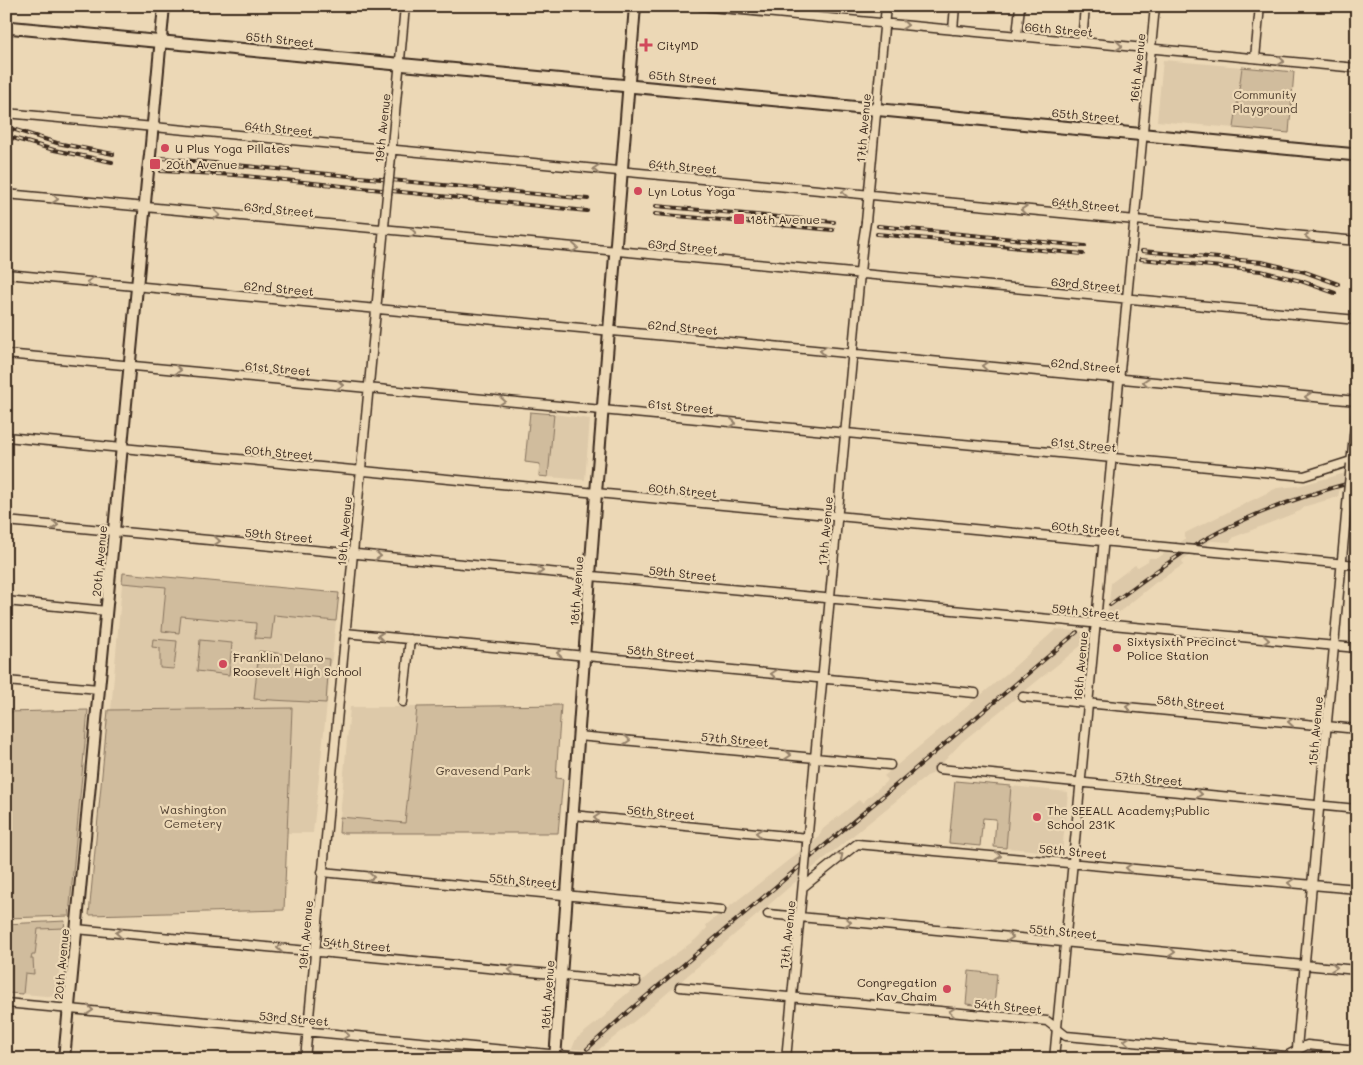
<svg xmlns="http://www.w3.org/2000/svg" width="1363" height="1065" font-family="Mali,sans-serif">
	<rect width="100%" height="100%" fill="#ecd8b6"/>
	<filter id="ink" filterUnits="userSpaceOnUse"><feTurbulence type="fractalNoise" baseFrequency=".02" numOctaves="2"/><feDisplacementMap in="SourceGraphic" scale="10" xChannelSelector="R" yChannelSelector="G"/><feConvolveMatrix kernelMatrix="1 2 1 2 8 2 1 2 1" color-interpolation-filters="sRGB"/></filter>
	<g filter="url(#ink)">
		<path fill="#ddc9a9" d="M1163 60 1242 67 1234 128 1157 121Z
			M554 414 590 419 585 480 548 477Z
			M1357 470V484L1340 488 1338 497 1306 506 1300 511 1234 537 1230 542 1211 541 1182 560 1183 565 1155 583 1112 618 1108 612 1111 583 1135 565 1138 567 1148 561 1149 558H1158L1185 539V533L1277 488 1298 486Z
			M123 573 339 593 313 833H287L292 708 111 710Z
			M1056 629 1085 632 1083 644 963 741 932 774 927 776 794 883 642 1015 597 1051 572 1049 576 1039 606 1015 617 1002 659 966 695 940 707 928 706 925 818 837 823 829 859 800 862 803 888 780 884 776 1006 674Z
			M350 707H417L405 823 340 817Z
			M1011 786 1068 792 1062 853 1006 848Z
			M64 928 57 997 23 994 25 973H34L31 959 32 955H35L38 929Z"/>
		<path fill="#d0bc9d" stroke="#86735e" d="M1242 67 1294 72 1289 133 1234 128Z
			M530 412 554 414 548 477 539 476 540 464 525 462Z
			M123 573 339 593 336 621 274 615 271 639 255 638 256 623 181 616 179 633 162 631 166 587 122 583Z
			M153 639 177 641 174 669 160 668V648L152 647Z
			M200 640 232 643 229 675 197 671Z
			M259 651 329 659 326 703 254 699Z
			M561 705 556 778 563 779 558 833H339L340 817 405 823 417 707Z
			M292 708 284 910 89 915 108 710Z
			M88 710 69 916 6 918V712Z
			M955 781 1011 786 1006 848 994 847 996 819 983 818 980 846 949 843Z
			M65 921 64 928 38 929 35 955H32L31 959H33L34 974 25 973 23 994 6 993V924Z
			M969 971 997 974 994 1007 966 1004Z"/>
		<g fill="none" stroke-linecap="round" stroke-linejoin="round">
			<defs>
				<path id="minor" d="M700 6 1357 68
					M953 30 955 6
					M1017 36 1020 6
					M1082 42 1085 6
					M1255 58 1260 6
					M6 113 1357 241
					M389 178 405 6
					M6 194 1357 320
					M866 222 886 6
					M6 274 1357 401
					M6 354 1304 476 1351 461
					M6 437 1175 548
					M1351 464 1357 406
					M6 521 1357 648
					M1195 550 1357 565
					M6 601 107 611
					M345 633 975 693
					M6 681 99 689
					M1023 697 1357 729
					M403 702 410 639
					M578 736 890 765
					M939 769 1357 809
					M572 815 808 838
					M807 844 863 241
					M322 872 721 910
					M803 887 857 844 1357 889
					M768 914 1357 970
					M76 929 636 982
					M680 987 1047 1021 1066 1036 1286 1056 1307 1045 1357 1050
					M6 1003 602 1059
					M305 1059 387 195
					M786 1059 803 882
					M1054 1059 1155 6
					M1296 1059 1348 494"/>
				<path id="tertiary" d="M150 155 164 6
					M64 1059 148 171
					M555 1059 596 493 635 6"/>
				<path id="secondary" d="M6 27 1357 155"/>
			</defs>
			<use href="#minor" stroke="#3b2a1e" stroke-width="11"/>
			<use href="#tertiary" stroke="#3b2a1e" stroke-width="14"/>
			<use href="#secondary" stroke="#3b2a1e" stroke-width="15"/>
			<use href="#minor" stroke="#ecd8b6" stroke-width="8"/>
			<use href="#tertiary" stroke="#ecd8b6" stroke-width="10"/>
			<use href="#secondary" stroke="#ecd8b6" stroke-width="11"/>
			<defs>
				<path id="rail" d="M6 127 57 143 113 154
					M6 136 54 150 112 162
					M162 158 588 199
					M161 171 235 175 587 211
					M656 206 834 222
					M655 214 833 230
					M878 226 1085 246
					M877 234 1083 254
					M1142 251 1262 262 1305 272 1338 284
					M1141 259 1261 271 1301 281 1335 293
					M1110 605C1141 582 1171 559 1204 540 1252 513 1304 495 1357 481
					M587 1049 630 1010 1077 632"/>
			</defs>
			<use href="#rail" stroke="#3b2a1e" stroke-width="4"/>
			<use href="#rail" stroke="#ecd8b6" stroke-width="2" stroke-dasharray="5.5" stroke-linecap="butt"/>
			<defs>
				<path id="minor-bridge" d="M387 195 389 178
					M863 241 866 222
					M1348 494 1351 464
					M1175 548 1195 550
					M804 877 807 844"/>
				<path id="tertiary-bridge" d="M148 171 150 155"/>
			</defs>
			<use href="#minor-bridge" stroke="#3b2a1e" stroke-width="11" stroke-linecap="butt"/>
			<use href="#tertiary-bridge" stroke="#3b2a1e" stroke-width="14" stroke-linecap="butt"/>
			<use href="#minor-bridge" stroke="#ecd8b6" stroke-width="8"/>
			<use href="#tertiary-bridge" stroke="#ecd8b6" stroke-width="10"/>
		</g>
		<defs><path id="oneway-chevron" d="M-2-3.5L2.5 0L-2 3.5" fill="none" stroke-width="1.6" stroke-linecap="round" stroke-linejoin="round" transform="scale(1.25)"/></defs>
		<g stroke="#94816a">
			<use href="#oneway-chevron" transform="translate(905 25) rotate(5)"/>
			<use href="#oneway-chevron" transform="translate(1119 46) rotate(6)"/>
			<use href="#oneway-chevron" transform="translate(1281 61) rotate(6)"/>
			<use href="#oneway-chevron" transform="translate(596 169) rotate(-175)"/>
			<use href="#oneway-chevron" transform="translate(845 192) rotate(-175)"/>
			<use href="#oneway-chevron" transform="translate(55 199) rotate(6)"/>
			<use href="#oneway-chevron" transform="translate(1024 210) rotate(-175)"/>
			<use href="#oneway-chevron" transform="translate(217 215) rotate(5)"/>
			<use href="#oneway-chevron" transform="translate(413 233) rotate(5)"/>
			<use href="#oneway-chevron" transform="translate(1308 236) rotate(-175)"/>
			<use href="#oneway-chevron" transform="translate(575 248) rotate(5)"/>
			<use href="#oneway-chevron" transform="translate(90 282) rotate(-175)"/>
			<use href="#oneway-chevron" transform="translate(823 351) rotate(-175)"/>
			<use href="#oneway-chevron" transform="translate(985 366) rotate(-175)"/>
			<use href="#oneway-chevron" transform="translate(178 370) rotate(5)"/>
			<use href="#oneway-chevron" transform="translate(1146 382) rotate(-175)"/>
			<use href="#oneway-chevron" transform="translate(340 385) rotate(5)"/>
			<use href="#oneway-chevron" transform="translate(1308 397) rotate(-175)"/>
			<use href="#oneway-chevron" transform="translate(502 401) rotate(5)"/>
			<use href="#oneway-chevron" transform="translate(733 423) rotate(5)"/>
			<use href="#oneway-chevron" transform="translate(55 525) rotate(5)"/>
			<use href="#oneway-chevron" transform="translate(217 541) rotate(5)"/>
			<use href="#oneway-chevron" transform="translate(378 556) rotate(5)"/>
			<use href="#oneway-chevron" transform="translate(540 571) rotate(5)"/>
			<use href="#oneway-chevron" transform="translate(381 636) rotate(-174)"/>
			<use href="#oneway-chevron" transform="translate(1266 640) rotate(5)"/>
			<use href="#oneway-chevron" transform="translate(560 653) rotate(-175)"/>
			<use href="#oneway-chevron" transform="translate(774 674) rotate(-175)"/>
			<use href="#oneway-chevron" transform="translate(1129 707) rotate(-175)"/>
			<use href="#oneway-chevron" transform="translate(1291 722) rotate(-175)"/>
			<use href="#oneway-chevron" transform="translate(627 740) rotate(5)"/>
			<use href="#oneway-chevron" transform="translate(788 755) rotate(5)"/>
			<use href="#oneway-chevron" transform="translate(1199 794) rotate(5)"/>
			<use href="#oneway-chevron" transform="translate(597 818) rotate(-175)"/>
			<use href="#oneway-chevron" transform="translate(759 833) rotate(-175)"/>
			<use href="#oneway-chevron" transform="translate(840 856) rotate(-40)"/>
			<use href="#oneway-chevron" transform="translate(998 856) rotate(5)"/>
			<use href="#oneway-chevron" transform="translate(1129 868) rotate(-175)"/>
			<use href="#oneway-chevron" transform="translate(371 877) rotate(5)"/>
			<use href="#oneway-chevron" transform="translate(1291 883) rotate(-175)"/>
			<use href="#oneway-chevron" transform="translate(848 922) rotate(5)"/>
			<use href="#oneway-chevron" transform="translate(119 933) rotate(-175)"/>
			<use href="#oneway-chevron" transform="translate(1010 937) rotate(5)"/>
			<use href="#oneway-chevron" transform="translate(280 948) rotate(-175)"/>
			<use href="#oneway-chevron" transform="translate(1172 952) rotate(5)"/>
			<use href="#oneway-chevron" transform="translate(1334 967) rotate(5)"/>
			<use href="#oneway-chevron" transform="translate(512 970) rotate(-175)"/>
			<use href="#oneway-chevron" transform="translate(90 1010) rotate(5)"/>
			<use href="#oneway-chevron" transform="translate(952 1012) rotate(-175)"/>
			<use href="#oneway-chevron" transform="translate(346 1035) rotate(5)"/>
			<use href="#oneway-chevron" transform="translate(1127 1041) rotate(-175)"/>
		</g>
	</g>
	<g fill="#d1495b" stroke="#ecd8b6" stroke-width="2">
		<path d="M643.5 37.5h5v5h5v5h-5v5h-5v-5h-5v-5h5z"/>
		<circle cx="165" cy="148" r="5"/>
		<rect x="149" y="158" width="12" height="12" rx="2.5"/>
		<circle cx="638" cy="191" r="5"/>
		<rect x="733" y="213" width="12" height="12" rx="2.5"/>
		<circle cx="1117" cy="648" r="5"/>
		<circle cx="223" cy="664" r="5"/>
		<circle cx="1037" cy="817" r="5"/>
		<circle cx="947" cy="989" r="5"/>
	</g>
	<g text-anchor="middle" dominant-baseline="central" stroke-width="4.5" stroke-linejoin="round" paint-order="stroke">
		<g font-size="12" fill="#3b2a1e" stroke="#ecd8b6">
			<text transform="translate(1059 29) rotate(5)">66th Street</text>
			<text transform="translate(280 39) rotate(6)">65th Street</text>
			<text transform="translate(1137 68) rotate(-84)">16th Avenue</text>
			<text transform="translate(683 77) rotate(5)">65th Street</text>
			<text transform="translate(1086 115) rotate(5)">65th Street</text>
			<text transform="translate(279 128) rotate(5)">64th Street</text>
			<text transform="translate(382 128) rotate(-84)">19th Avenue</text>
			<text transform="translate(863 128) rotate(-85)">17th Avenue</text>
			<text transform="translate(683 166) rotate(5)">64th Street</text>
			<text transform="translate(1086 204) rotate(5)">64th Street</text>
			<text transform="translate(279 209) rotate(5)">63rd Street</text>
			<text transform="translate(683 246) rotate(5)">63rd Street</text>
			<text transform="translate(1086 284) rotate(5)">63rd Street</text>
			<text transform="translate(279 288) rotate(5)">62nd Street</text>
			<text transform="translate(683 327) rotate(5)">62nd Street</text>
			<text transform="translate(1086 365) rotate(5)">62nd Street</text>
			<text transform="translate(278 368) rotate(5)">61st Street</text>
			<text transform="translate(681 406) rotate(5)">61st Street</text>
			<text transform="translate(1084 444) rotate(5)">61st Street</text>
			<text transform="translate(279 452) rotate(5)">60th Street</text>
			<text transform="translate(683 490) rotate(5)">60th Street</text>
			<text transform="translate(1086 528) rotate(5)">60th Street</text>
			<text transform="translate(344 531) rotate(-85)">19th Avenue</text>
			<text transform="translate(825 531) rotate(-85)">17th Avenue</text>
			<text transform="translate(279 535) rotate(5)">59th Street</text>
			<text transform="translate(99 561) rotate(-85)">20th Avenue</text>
			<text transform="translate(683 573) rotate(6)">59th Street</text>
			<text transform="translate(576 591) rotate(-86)">18th Avenue</text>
			<text transform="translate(1086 611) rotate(6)">59th Street</text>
			<text transform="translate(661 652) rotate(5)">58th Street</text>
			<text transform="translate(1080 666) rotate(-85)">16th Avenue</text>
			<text transform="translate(1191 702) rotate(5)">58th Street</text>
			<text transform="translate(1315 731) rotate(-85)">15th Avenue</text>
			<text transform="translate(735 739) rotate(5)">57th Street</text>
			<text transform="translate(1149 778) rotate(5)">57th Street</text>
			<text transform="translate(661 812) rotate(5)">56th Street</text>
			<text transform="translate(1073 851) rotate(5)">56th Street</text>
			<text transform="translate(523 880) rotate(5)">55th Street</text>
			<text transform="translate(1063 931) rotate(5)">55th Street</text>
			<text transform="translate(305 935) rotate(-85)">19th Avenue</text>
			<text transform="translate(787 935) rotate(-84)">17th Avenue</text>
			<text transform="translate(357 944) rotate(5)">54th Street</text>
			<text transform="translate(61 964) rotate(-85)">20th Avenue</text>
			<text transform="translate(547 995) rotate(-86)">18th Avenue</text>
			<text transform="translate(1008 1006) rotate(5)">54th Street</text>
			<text transform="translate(294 1018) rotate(5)">53rd Street</text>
		</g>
		<g font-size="12" fill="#3b2a1e" stroke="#ecd8b6" text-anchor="start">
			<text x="657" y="45">CityMD</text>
			<text x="175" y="148">U Plus Yoga Pillates</text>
			<text x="166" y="164">20th Avenue</text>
			<text x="648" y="191">Lyn Lotus Yoga</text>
			<text x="750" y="219">18th Avenue</text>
			<text x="1127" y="641">Sixtysixth Precinct<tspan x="1127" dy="14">Police Station</tspan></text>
			<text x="233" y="657">Franklin Delano<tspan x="233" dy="14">Roosevelt High School</tspan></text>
			<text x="1047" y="810">The SEEALL Academy;Public<tspan x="1047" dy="14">School 231K</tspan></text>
			<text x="937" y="982" text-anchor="end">Congregation<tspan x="937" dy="14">Kav Chaim</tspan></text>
		</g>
		<g font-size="12" fill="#514031" stroke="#ecd8b6">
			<text x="1265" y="94">Community<tspan x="1265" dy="14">Playground</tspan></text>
			<text x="483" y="770">Gravesend Park</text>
			<text x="193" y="809">Washington<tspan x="193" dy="14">Cemetery</tspan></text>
		</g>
	</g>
	<rect width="1363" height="1065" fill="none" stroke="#ecd8b6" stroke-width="25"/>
	<rect x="12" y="12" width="1338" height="1040" fill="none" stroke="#3b2a1e" stroke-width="2" filter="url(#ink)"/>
</svg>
